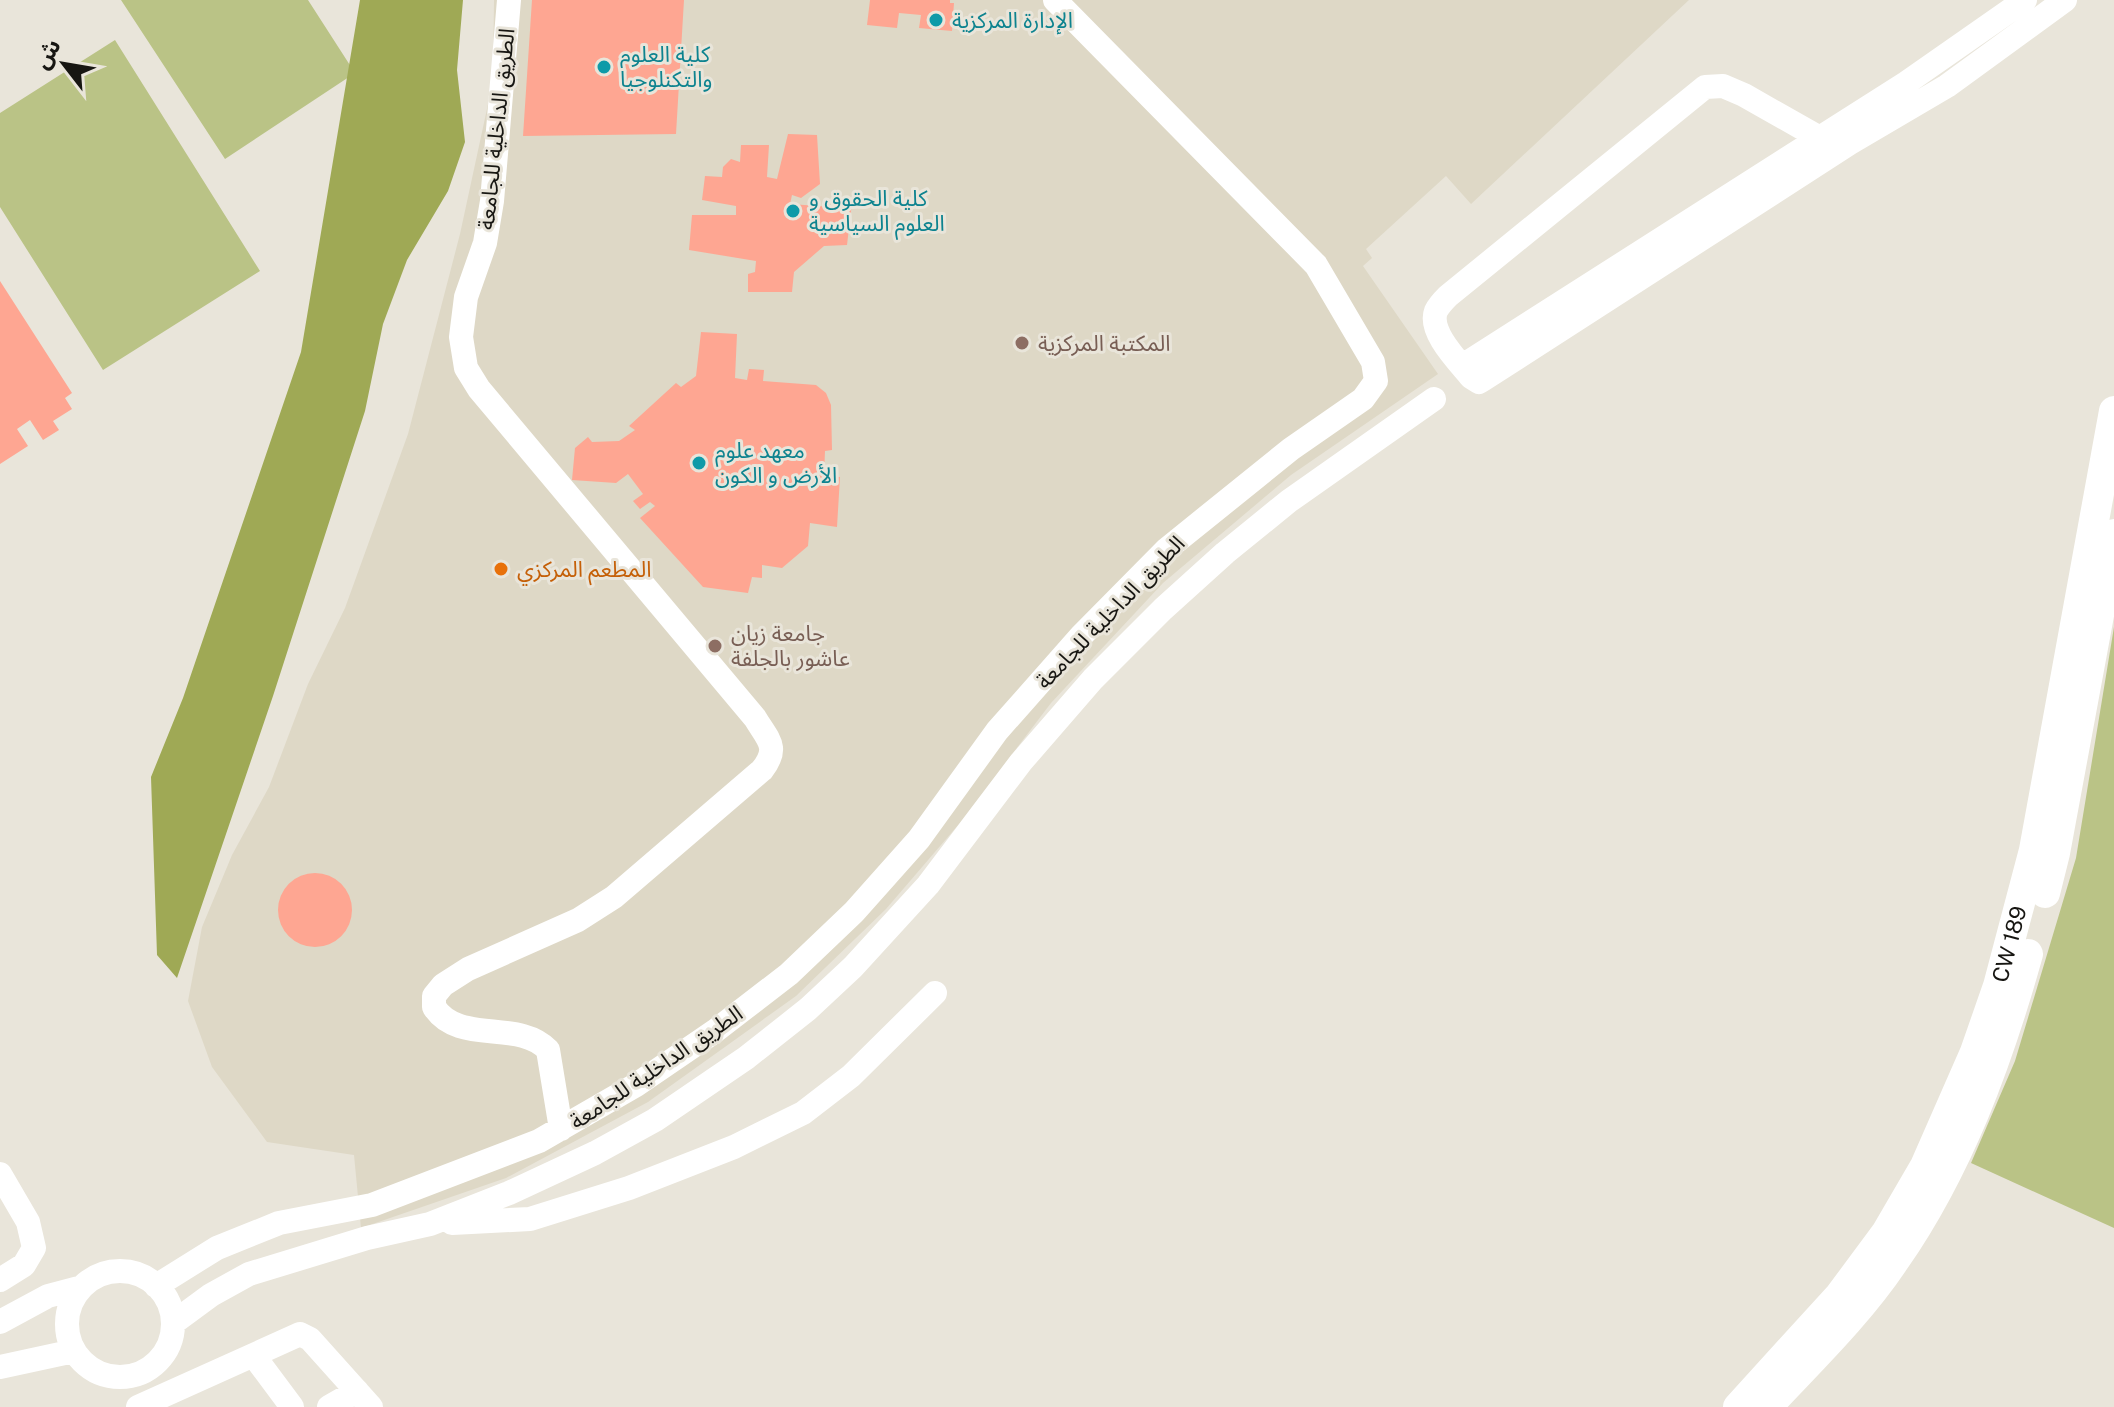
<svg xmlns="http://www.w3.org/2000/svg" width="2114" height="1407" font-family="'Public Sans','Noto Sans Arabic',sans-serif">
	<rect width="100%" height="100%" fill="#e9e5da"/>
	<path fill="#ded8c6" d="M494 0H1689L1471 204 1446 176 1366 249 1372 258 1363 266 1438 374 1291 475 1163 583 1051 703 959 824 886 909 796 996 648 1102 506 1178 361 1228 354 1155 267 1142 212 1067 188 1001 202 927 232 855 269 787 308 684 345 608 408 434 460 234 493 81Z"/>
	<path fill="#bac386" d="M121 0H308L355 73 225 159Z
		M115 40 260 271 103 370 0 207V113Z
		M2114 627V1228L1971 1163 2015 1061 2076 858Z"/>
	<path fill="#9fa955" d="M360 0H463L457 70 465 142 448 191 407 260 383 324 365 411 273 696 177 978 157 955 151 777 183 698 301 352Z"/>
	<path fill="#fea692" d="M532 0H684L676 134 523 136Z
		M870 0H950V3H954L952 31 919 28 921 15 899 13 897 28 867 25Z
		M788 134 817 135 820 184 801 198 792 195 790 204 833 207 834 201 852 203 847 245 824 246 794 272 792 292H748V274L755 272 756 261 689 250 692 215H736V206L702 200 705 176 722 177 723 167 731 159 740 162 741 145H769L767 177 777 179Z
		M0 281 72 393 65 398 72 409 53 421 59 430 43 440 30 420 17 429 28 446 0 464Z
		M701 332 737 334 735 378 747 380 749 369 764 370 763 381 816 385 826 393 831 405 832 450 825 451 824 475 840 477 837 527 810 523 808 546 782 568 762 565V578L752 577 748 593 703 587 640 518 655 506 650 502 640 509 633 501 643 494 628 474 616 483 572 480 575 448 588 437 592 442 619 441 635 430 629 426 676 383 681 387 696 376Z
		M278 910a37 37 0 1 1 74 0a37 37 0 1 1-74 0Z"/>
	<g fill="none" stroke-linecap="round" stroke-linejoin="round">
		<path stroke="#fff" stroke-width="24" d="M509 0 492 201 485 243 466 297 461 337 466 368 479 389 755 718C768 740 780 747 762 770L614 897 578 920 468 969 443 985 434 996V1007C458 1045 519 1019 548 1050L561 1129
			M1818 137 1744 95 1723 86 1705 87 1448 296C1444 300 1439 305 1436 311 1428 332 1459 362 1471 377L1479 382 1484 379 1850 143 1947 86 2065 0
			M1462 366 1906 83 2025 0
			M0 1174 28 1222 34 1248 24 1265 0 1280
			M452 1223 530 1219 629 1188 734 1147 803 1113 851 1076 935 993
			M67 1324a53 53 0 1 1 106 0a53 53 0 1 1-106 0Z
			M156 1286 217 1248 279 1223 372 1205 539 1141 636 1085 715 1031 789 974 854 912 919 839 997 731 1081 636 1167 549 1291 449 1363 399 1376 381 1373 362 1316 265 1055 0
			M0 1322 48 1296 82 1287
			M173 1323 211 1295 249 1274 367 1238 430 1224 509 1193 595 1153 655 1120 746 1058 808 1009 853 967 928 885 1021 762 1093 679 1163 609 1225 553 1289 501 1434 399
			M254 1356 292 1407
			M0 1367 74 1351
			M138 1407 300 1334 310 1339 371 1407
			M329 1407 357 1391"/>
		<g stroke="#fff" stroke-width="30">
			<path d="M2045 893 2055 853 2114 534"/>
			<path id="s1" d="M1738 1407 1840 1295 1886 1233 1925 1166 1975 1052 1998 986 2034 850 2114 411"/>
			<path d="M1767 1407C1811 1360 1859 1314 1895 1260 1959 1168 1998 1061 2028 954"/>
		</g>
	</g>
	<g fill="#0f9aa8" stroke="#e9e5da" stroke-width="3">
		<circle cx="936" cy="20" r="8"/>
		<circle cx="604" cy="67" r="8"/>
		<circle cx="793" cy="211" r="8"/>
		<circle cx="699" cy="463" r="8"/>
	</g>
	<g fill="#8d6e63" stroke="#e9e5da" stroke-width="3">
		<circle cx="1022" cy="343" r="8"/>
		<circle cx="715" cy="646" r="8"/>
	</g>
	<circle fill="#e8710a" stroke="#e9e5da" stroke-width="3" cx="501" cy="569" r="8"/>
	<g text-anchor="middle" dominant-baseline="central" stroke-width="6" stroke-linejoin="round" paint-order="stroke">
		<g font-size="22" fill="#0d838f" stroke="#e9e5da" text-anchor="start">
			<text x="952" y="20">الإدارة المركزية</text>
			<text x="620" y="54">كلية العلوم<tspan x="620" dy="25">والتكنلوجيا</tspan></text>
			<text x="809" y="198">كلية الحقوق و<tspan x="809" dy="25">العلوم السياسية</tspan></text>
			<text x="715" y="450">معهد علوم<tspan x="715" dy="25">الأرض و الكون</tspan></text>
		</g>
		<g font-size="22" fill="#171612" stroke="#e9e5da">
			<text transform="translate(496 129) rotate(-84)">الطريق الداخلية للجامعة</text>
			<text transform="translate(1110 612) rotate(-46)">الطريق الداخلية للجامعة</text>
			<text stroke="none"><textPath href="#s1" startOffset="544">CW 189</textPath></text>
			<text transform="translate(656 1067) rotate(-34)">الطريق الداخلية للجامعة</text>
		</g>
		<g font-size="22" fill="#785e54" stroke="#e9e5da" text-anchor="start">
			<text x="1038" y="343">المكتبة المركزية</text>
			<text x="731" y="633">جامعة زيان<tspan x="731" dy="25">عاشور بالجلفة</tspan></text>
		</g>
		<g font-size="22" fill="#c56008" stroke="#e9e5da" text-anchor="start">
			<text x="517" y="569">المطعم المركزي</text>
		</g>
	</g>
	<g transform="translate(64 64) rotate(301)" stroke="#e9e5da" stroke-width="6" paint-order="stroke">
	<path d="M0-6L14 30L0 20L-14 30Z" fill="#171612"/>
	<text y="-12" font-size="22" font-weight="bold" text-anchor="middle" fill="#171612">ش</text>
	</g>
</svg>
